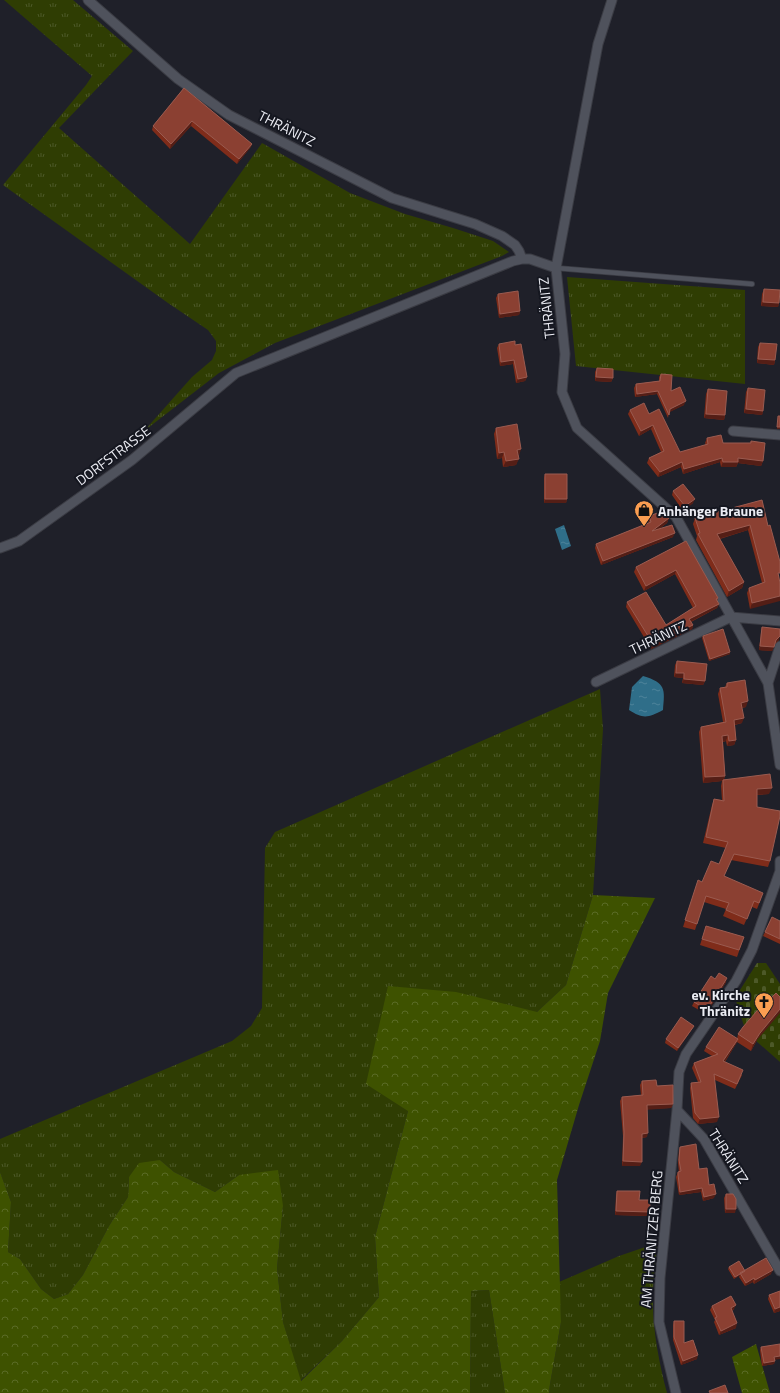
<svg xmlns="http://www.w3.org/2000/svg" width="780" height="1393" font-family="'Titillium Web',sans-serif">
	<defs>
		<pattern id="grass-tufts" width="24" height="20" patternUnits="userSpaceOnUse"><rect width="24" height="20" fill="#2f3d03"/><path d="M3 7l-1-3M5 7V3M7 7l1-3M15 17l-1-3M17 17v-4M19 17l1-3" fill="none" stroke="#4d5928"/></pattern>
		<pattern id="forest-crowns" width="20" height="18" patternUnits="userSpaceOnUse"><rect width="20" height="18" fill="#3e5200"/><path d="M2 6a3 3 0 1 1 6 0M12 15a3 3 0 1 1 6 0" fill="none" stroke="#5a6b26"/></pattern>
		<pattern id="cemetery-stones" width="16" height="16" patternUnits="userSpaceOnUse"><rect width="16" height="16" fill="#2f3d03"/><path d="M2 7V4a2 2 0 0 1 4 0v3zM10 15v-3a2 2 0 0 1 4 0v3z" fill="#4d5928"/></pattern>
		<pattern id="water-ripples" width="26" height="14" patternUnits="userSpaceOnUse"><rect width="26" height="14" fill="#2f6e89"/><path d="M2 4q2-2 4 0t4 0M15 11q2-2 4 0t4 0" fill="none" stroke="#4d839a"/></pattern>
	</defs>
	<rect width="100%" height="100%" fill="#1f2029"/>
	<path fill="url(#grass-tufts)" d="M4 0H73L133 51 59 128 190 244 262 143 350 193 405 214 453 228 493 241 509 252 502 256 275 343 219 373 144 431 192 377 212 360 216 351V341L208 330 168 303 3 185 86 85 92 76Z
		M567 277 745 290V384L576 366Z
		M600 689 603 729 593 895 566 985 537 1012 408 1111 375 1237 379 1297 342 1341 300 1381 283 1322 277 1268 283 1206 239 1175 215 1192 174 1172 160 1160 129 1177 128 1197 109 1226 83 1275 68 1294 54 1299 41 1289 20 1259 8 1252 11 1202 0 1172V1139L232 1041 251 1026 262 1008 265 848 275 832Z
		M657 1243C656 1260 653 1278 653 1295 652 1328 659 1362 667 1393H549L550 1384 561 1322 559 1282 619 1256Z
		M489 1290 505 1393H470L471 1291Z"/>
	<path fill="url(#forest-crowns)" d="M593 895 655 898 608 993 600 1041 579 1105 557 1180 561 1322 550 1384 549 1393H505L489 1290 471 1291 470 1393H0V1172L11 1202 8 1252 20 1259 41 1289 54 1299 68 1294 83 1275 109 1226 128 1197 129 1177 139 1163 160 1160 174 1172 215 1192 239 1175 278 1170 283 1206 277 1268 283 1322 301 1381 342 1341 379 1297 375 1237 408 1111 366 1084 388 986 456 992 537 1012 566 985Z
		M756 1344 770 1393H742L732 1357Z"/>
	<path fill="url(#cemetery-stones)" d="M757 963H766L780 984V1062L746 1032 735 998Z"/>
	<path fill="url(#water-ripples)" d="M564 525 571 546 562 550 555 529Z
		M643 676C666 683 665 689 663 710 648 718 643 719 629 710L632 687Z"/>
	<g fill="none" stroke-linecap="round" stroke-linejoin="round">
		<defs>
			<path id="lane" d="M556 268 752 284"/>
			<path id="street" d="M88 0 178 79 229 115 392 198 475 224 502 236 515 245 519 251 522 259H530L556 268
				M612 0 598 44 556 268 565 354 562 392 577 428 676 517 768 683 780 765
				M733 431 780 435
				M0 548 19 541 132 460 236 373 513 261 522 259
				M596 682 731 617 780 621
				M768 683 780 646
				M677 1110 704 1139 780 1271
				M676 1393 659 1322 660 1278 677 1110 679 1072 686 1054 736 981 752 950 780 871V861"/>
		</defs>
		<use href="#lane" stroke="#3b3c44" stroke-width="6"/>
		<use href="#street" stroke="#3b3c44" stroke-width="11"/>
		<use href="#lane" stroke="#4f525c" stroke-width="4.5"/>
		<use href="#street" stroke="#4f525c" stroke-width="9"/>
	</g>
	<path fill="#7f2c1a" d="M184 88 252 144 250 148 237 164 191 126 170 149 152 130 153 126Z
		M764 289 779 303 778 307 761 306 762 294Z
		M498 294 520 311 519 315 499 318 496 298Z
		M760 343 775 360 774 365 757 363 758 347Z
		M499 344 515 345 527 377 525 381 516 383 513 364 500 366 497 348Z
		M597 368 613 378 611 382 595 381V372Z
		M661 374 671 391 684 405 669 412 668 418 657 394 635 397 634 388 636 384 659 381V377Z
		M748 388 763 411 762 415 744 413 746 392Z
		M708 389 725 415 724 420 704 418 706 394Z
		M630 410 649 414 680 452 706 445 705 443 707 438 723 443H750L751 441 763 461 761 466 738 463 736 467H721L720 462 683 474 681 467 658 477 647 463 649 458 661 452 651 429 639 436 628 414Z
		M496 428 519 456 516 465 503 467 502 458 497 459 494 434Z
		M545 474 567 499 566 503H544V478Z
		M673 491 693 503 683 511 672 495Z
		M762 500 779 578 750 609 747 593 749 588 762 583 748 530 720 539 744 582 742 588 727 597 696 540 697 536 693 524 695 518Z
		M649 516 669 518 667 523 659 529 673 537 601 565 595 548 596 544 649 523 648 521Z
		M686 541 718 598 717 601 719 604 717 608 691 622 693 625 692 629 651 649 626 607 627 602 666 625 693 608 675 574 644 591 634 572 636 567Z
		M762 627 779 640 775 644 772 651 759 650 761 632Z
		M703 636 730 654 709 661 702 638Z
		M677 661 705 681 703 685 682 683 683 678 674 677 675 665Z
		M727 683 746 707 742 708V723L735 725 736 740 734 745 727 746 726 741 723 742 725 776 724 779 769 794 757 795V807L770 861 768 867 731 860 724 876 761 899 757 909 752 907 744 925 723 916 726 909 704 902 695 930 683 927 696 886 702 882 719 864 726 848 703 843 712 805 714 799 722 800 721 786 722 781 703 783 699 732 701 727 723 722 718 694 720 688 725 687Z
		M780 921V944L763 936 765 932Z
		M706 926 744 937 737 957 700 945Z
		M715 979 726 982 706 1014 692 1006 694 1002Z
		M694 1026 692 1029 677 1051 665 1043 666 1039Z
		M738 1034 757 1040 751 1051 737 1042 725 1062 742 1075 735 1089 715 1080 717 1122 698 1124 693 1118 690 1088 691 1083 698 1082 692 1068 694 1063 712 1056 704 1051 706 1047 737 1039Z
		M642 1081 657 1086 673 1104 671 1108 647 1109V1137L642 1138 640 1166H622L623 1136 620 1101 622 1097 641 1095 640 1085Z
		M680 1147 699 1169 709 1185 714 1198 703 1201 701 1192 679 1195 676 1177 678 1172H679L678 1163 679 1150Z
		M617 1191 639 1200 650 1212 649 1216 615 1215 616 1195Z
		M726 1194 735 1213H725L724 1198Z
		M729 1267 745 1271 771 1274 754 1284 753 1282 745 1286 739 1277 740 1275 734 1279 728 1269Z
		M780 1291V1311L774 1313 768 1299 769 1295Z
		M712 1306 734 1309 732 1311 736 1328 719 1335 714 1322 715 1320 710 1310Z
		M674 1321 684 1343 697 1359 681 1365 673 1340V1325Z
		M761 1347 775 1360 774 1364 762 1366 760 1350Z"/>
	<path fill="#541e16" d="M192 121 191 126 170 149 171 144Z
		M252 144 250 148 237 164 239 159Z
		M763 302 779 303 778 307 761 306Z
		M520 311 519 315 499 318 500 314Z
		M758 359 775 360 774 365 757 363Z
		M514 360 513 364 500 366 501 362Z
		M527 377 525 381 516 383 518 379Z
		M596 377 613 378 611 382 595 381Z
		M658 391 657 394 635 397 637 394Z
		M686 401 684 405 668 413 670 409Z
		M746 409 763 411 762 415 744 413Z
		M706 414 725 415 724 420 704 418Z
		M653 425 651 429 639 436 641 431Z
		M777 427H780V429H777Z
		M521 449 519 456 517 450Z
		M504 452 502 458 497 459 499 453Z
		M722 458 720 462 683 474 684 469Z
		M738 458 763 461 761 466 738 463 736 467H721L723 462Z
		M519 459 516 465 503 467 506 461Z
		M682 462 681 467 658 477 660 472Z
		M545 499H567L566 503H544Z
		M695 499 693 503 683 511 685 506Z
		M669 518 667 523 650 535 652 531Z
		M750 525 748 530 715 540 717 534Z
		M675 533 673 537 601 565 603 561Z
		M676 570 675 574 644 591 646 586Z
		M744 582 742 588 727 597 729 591Z
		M780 596V601L750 609 752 603Z
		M719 604 717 608 688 623 689 619Z
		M693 625 692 629 651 649 653 644Z
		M780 636 779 640 774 644 776 640Z
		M760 646 774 647 772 651 759 650Z
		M730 652V654L709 661 710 659Z
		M676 673H684L683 678 674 677Z
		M684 679 705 681 703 685 682 683Z
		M748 701 746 707 739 708 741 703Z
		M744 718 742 723 732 725 734 720Z
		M728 735 726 741 720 742 722 736Z
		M736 740 734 745 727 746 729 741Z
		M725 776 723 781V780L722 781 703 783 705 777Z
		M772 788 769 794 755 795 757 789Z
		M727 978 726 982 706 1014 707 1010Z
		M780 1009V1013L757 1040 751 1051 753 1044 760 1033Z
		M694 1026 692 1029 677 1051 678 1048Z
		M738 1039 736 1044 722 1066 723 1061Z
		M673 1104 671 1108 645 1110 647 1105Z
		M719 1117 717 1122 698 1124 700 1119Z
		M648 1133 647 1137 641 1138 642 1134Z
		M623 1161 642 1162 640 1166H622Z
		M702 1188 701 1192 679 1195 680 1192Z
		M716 1194 714 1198 703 1201 704 1197Z
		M726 1209H736L735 1213H725Z
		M616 1211 650 1212 649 1216 615 1215Z
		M773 1270 771 1274 754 1284 755 1280Z
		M740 1273V1275L734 1279 735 1277Z
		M754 1278 753 1282 745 1286 746 1283Z
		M736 1305 734 1309 729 1312 731 1308Z
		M780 1307V1311L774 1313 775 1309Z
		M737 1323 736 1328 719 1335 721 1331Z
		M698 1355 697 1359 681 1365 683 1361Z
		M780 1356V1359L773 1360 774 1357Z
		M775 1361 774 1364 762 1366 764 1363Z"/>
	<path fill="#8b4032" stroke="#9a5b50" d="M184 88 252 144 239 159 192 121 171 144 153 126Z
		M764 289 780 290 779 303 763 302Z
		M518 291 520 311 500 314 498 294Z
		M515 341V345L521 344 527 377 518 379 514 360 501 362 499 344Z
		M760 343 777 344 775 360 758 359Z
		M597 368 613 369V378L596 377Z
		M661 374 672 375 671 391 680 387 686 401 670 409 669 415 658 391 637 394 636 384 660 381Z
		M748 388 765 390 763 411 746 409Z
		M708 389 727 391 725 415 706 414Z
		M644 403 649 414 659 409 680 452 708 444 707 438 721 435 723 443H751V441L765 443 763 461 738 458V462H723L722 458 684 469 682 462 660 472 649 458 664 451 653 425 641 431 630 410Z
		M778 416H780V427H777Z
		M517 424 521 449 517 450 519 459 506 461 504 452 499 453 496 428Z
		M545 474H567V499H545Z
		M683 484 695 499 685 506 673 491Z
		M762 500 768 526 770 525 780 562V573H778L780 583V596L752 603 749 588 765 582 750 525 717 534 744 582 729 591 698 534 700 533 695 518Z
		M666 510 669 518 652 531 672 525 675 533 603 561 596 544 651 522 649 516Z
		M686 541 718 598 716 599 719 604 689 619 693 625 653 644 627 602 646 592 666 625 696 606 676 570 646 586 636 567Z
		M762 627 780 629V636L776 640 774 647 760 646Z
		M723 629 730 652 710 659 703 636Z
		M677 661 707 664 705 681 684 679V673H676Z
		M745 680 748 701 741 703 744 718 734 720 736 740 729 741 728 735 722 736 725 776 705 777 701 727 726 722 720 688 727 687V683Z
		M770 774 772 788 757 789V807L780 811V816L770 861 734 854 724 876 763 893 759 903 754 901 747 919 726 910 729 903 706 896 697 924 685 920 698 880 702 882 711 861 719 864 728 842 706 837 714 799 724 801 723 780Z
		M772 917 780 921V939L765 932Z
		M706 926 744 937 739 950 702 939Z
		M719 973 727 978 707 1010 694 1002 711 976 715 979Z
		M776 993 780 997V1009L760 1033 753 1044 738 1034 743 1027 770 996 772 997Z
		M681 1017 694 1026 678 1048 666 1039Z
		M719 1027 738 1039 723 1061 743 1070 737 1084 714 1074 719 1117 700 1119 695 1113 691 1083 701 1082 694 1063 718 1054 706 1047Z
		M656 1080 657 1086 673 1085V1104L647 1105 648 1133 642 1134V1162L623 1161 624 1132 622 1097 643 1095 642 1081Z
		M696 1144 699 1169 707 1168 709 1185 714 1184 716 1194 704 1197 702 1188 680 1192 678 1174V1172L681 1171 679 1160 680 1147Z
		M617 1191H640L639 1200H650V1212L616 1211Z
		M726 1194H733L736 1199V1209H726Z
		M766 1258 773 1270 755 1280 754 1278 746 1283 740 1273Z
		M739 1261 745 1271 735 1277 729 1267Z
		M780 1291V1307L775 1309 769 1295Z
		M731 1296 736 1305 731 1308 737 1323 721 1331 715 1318 717 1317 712 1306Z
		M674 1321H684V1343L693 1340 698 1355 683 1361 674 1337Z
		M780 1344V1356L774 1357 775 1361 764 1363 761 1347Z
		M725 1385 728 1393H710L709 1391Z"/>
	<defs>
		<symbol id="shop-pin" viewBox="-11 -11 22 30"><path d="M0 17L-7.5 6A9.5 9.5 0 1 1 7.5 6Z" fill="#fb9e51" stroke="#151720"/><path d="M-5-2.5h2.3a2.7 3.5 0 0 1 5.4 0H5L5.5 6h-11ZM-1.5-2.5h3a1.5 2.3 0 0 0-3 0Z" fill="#111"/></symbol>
		<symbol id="church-pin" viewBox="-11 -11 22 30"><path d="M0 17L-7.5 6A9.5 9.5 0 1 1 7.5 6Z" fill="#fb9e51" stroke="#151720"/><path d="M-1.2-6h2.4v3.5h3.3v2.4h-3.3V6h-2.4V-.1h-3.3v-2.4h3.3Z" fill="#111"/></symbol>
	</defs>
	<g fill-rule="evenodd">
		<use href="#shop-pin" x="633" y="499" width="22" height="30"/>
		<use href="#church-pin" x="753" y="991" width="22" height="30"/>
	</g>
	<g text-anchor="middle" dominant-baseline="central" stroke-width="4" stroke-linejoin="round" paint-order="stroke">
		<g font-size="14" fill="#ecedf4" stroke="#151720">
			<text transform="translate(287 128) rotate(27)">THRÄNITZ</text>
			<text transform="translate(546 308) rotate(-96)">THRÄNITZ</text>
			<text transform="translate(113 455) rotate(-37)">DORFSTRASSE</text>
			<text transform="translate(658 637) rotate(-25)">THRÄNITZ</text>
			<text transform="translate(729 1156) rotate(58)">THRÄNITZ</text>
			<text transform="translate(651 1239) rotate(-85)">AM THRÄNITZER BERG</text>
		</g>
		<g font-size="14" font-weight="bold" fill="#ecedf4" stroke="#151720" text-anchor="start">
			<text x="658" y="510">Anhänger Braune</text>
			<text x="750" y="994" text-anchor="end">ev. Kirche<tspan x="750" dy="16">Thränitz</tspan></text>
		</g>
	</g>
</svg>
